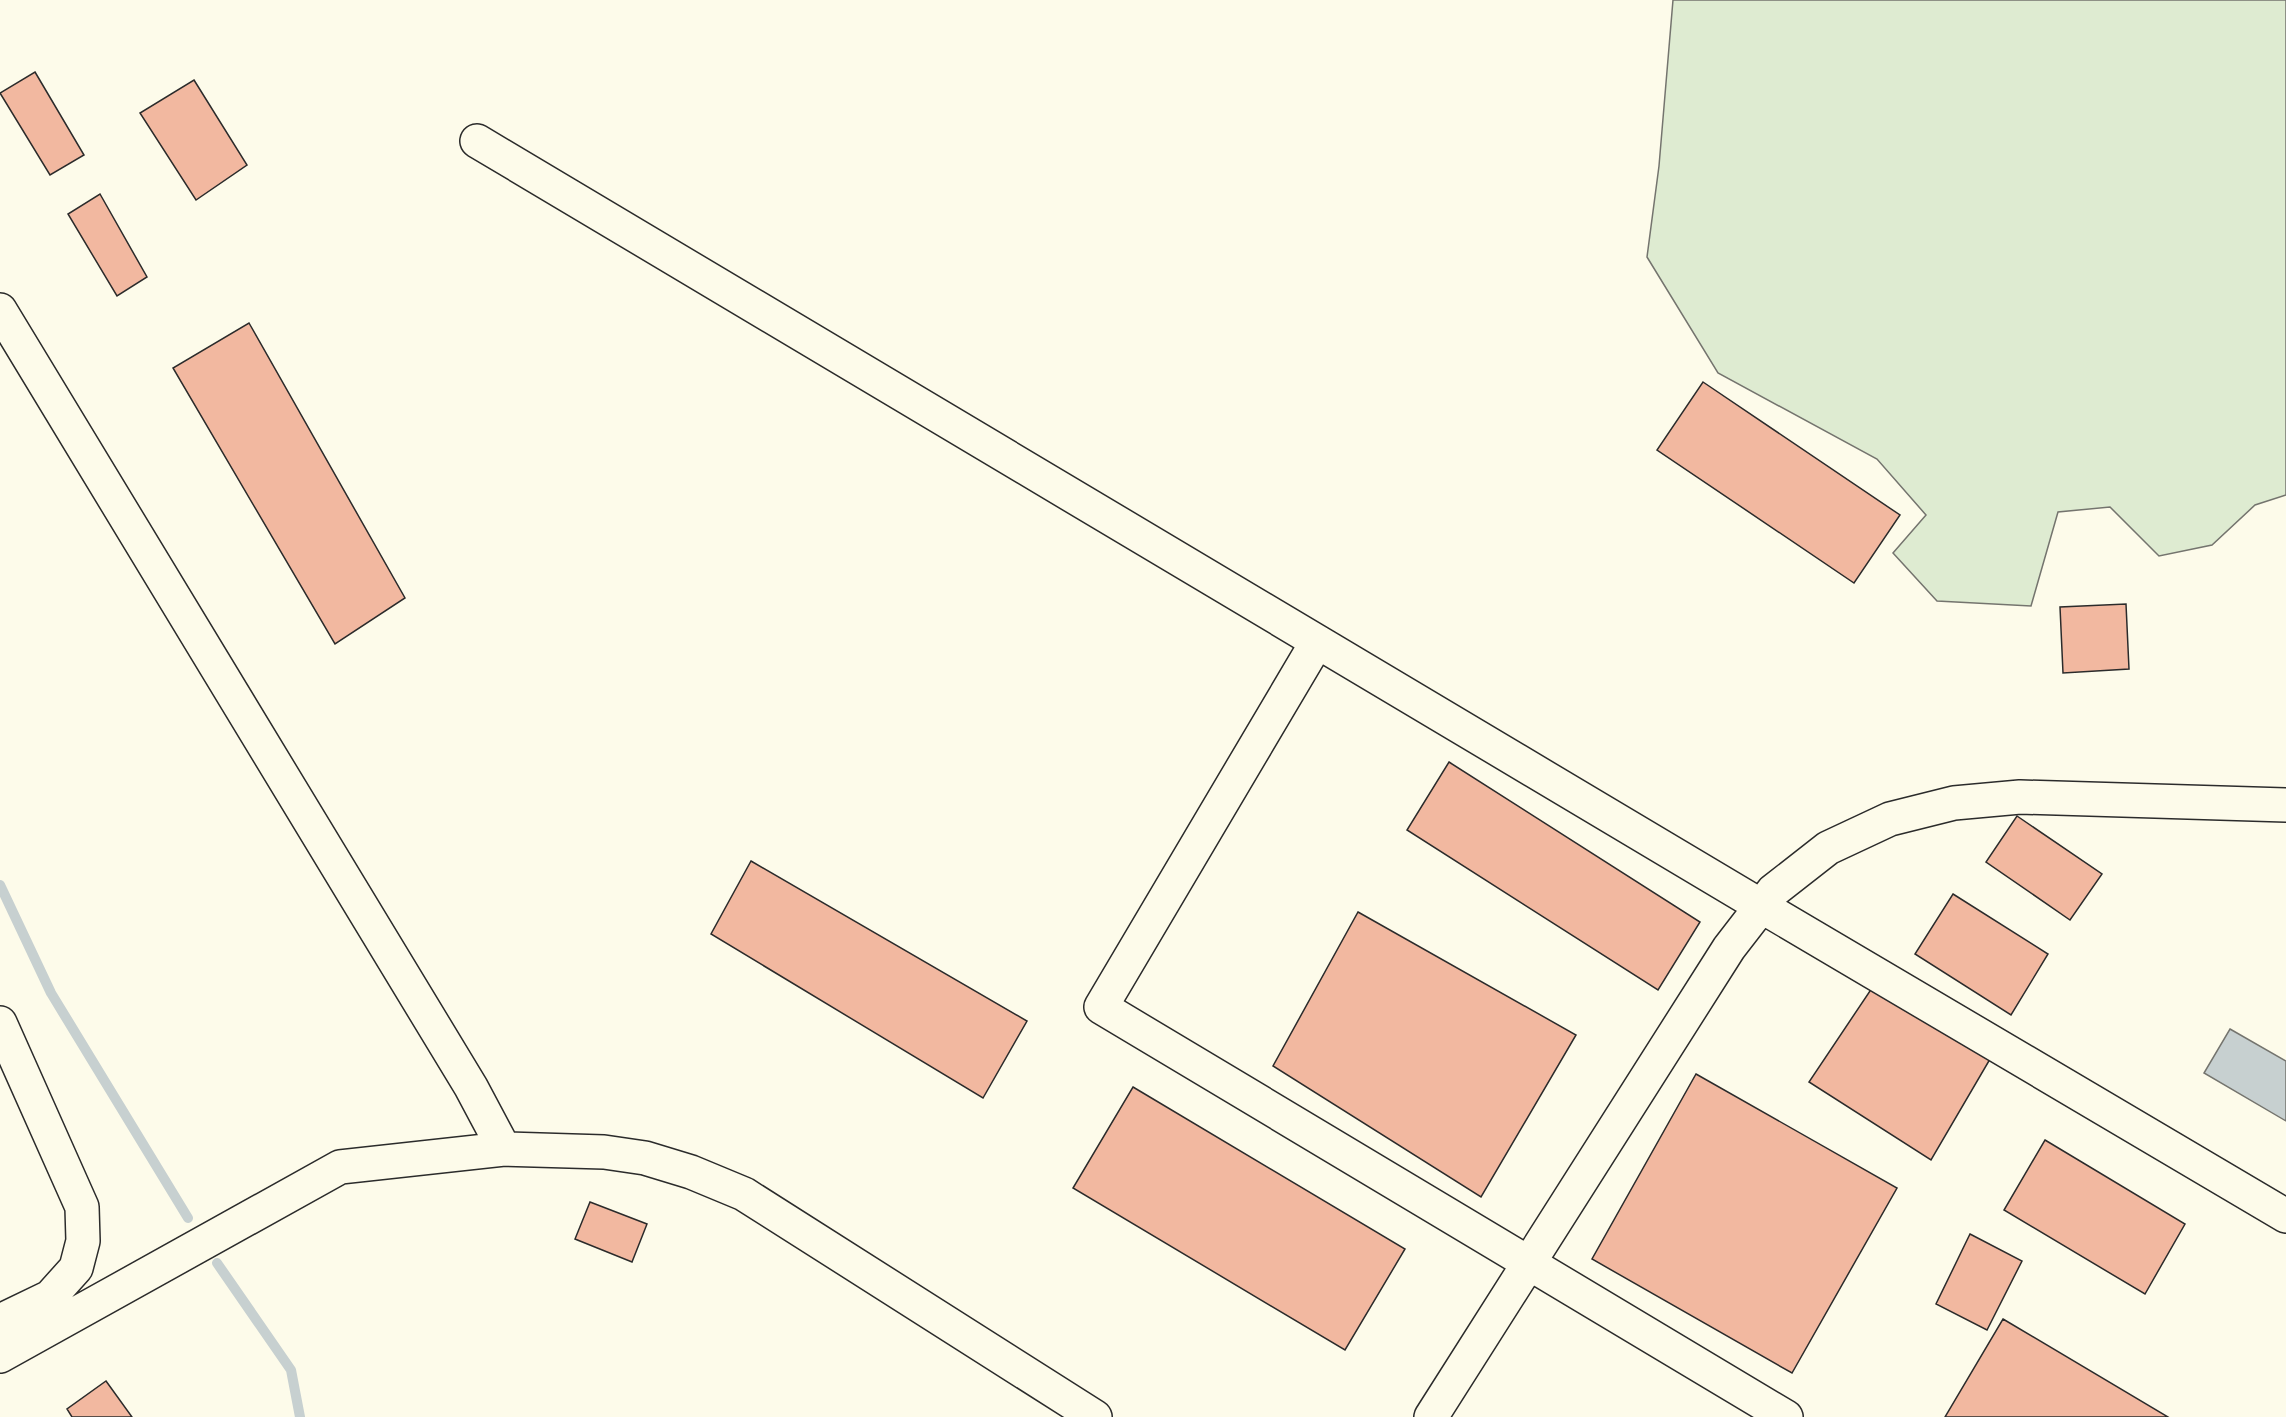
<svg xmlns="http://www.w3.org/2000/svg" width="2286" height="1417" font-family="'Space Grotesk',sans-serif">
	<rect width="100%" height="100%" fill="#fdfbea"/>
	<path fill="#deebd1" stroke="#74746e" stroke-width="1.5" d="M1673 0H2286V495L2255 505 2212 545 2159 556 2110 507 2058 512 2031 606 1937 601 1893 553 1926 515 1877 459 1718 373 1647 257 1659 166Z"/>
	<path fill="#c7d0d0" stroke="#74746e" stroke-width="1.5" d="M2230 1029 2286 1061V1121L2204 1073Z"/>
	<g fill="none" stroke-linecap="round" stroke-linejoin="round">
		<path stroke="#c7d0d0" stroke-width="10" d="M0 885 51 993 188 1218
			M217 1263 291 1370 300 1417"/>
	</g>
	<path fill="#f2b8a0" stroke="#2b2b2b" stroke-width="1.5" d="M35 72 84 155 50 175 0 93Z
		M194 80 247 165 196 200 140 113Z
		M100 194 147 277 117 296 68 214Z
		M249 323 405 598 335 644 173 368Z
		M1703 382 1900 515 1854 583 1657 450Z
		M2126 604 2129 669 2063 673 2060 607Z
		M1449 762 1700 922 1658 990 1407 830Z
		M2017 816 2102 874 2070 920 1986 862Z
		M751 861 1027 1021 983 1098 711 934Z
		M1953 894 2048 954 2011 1015 1915 954Z
		M1358 912 1576 1035 1481 1197 1273 1066Z
		M1874 985 1993 1054 1931 1160 1809 1082Z
		M1696 1074 1897 1188 1792 1373 1592 1259Z
		M1133 1087 1405 1249 1345 1350 1073 1188Z
		M2045 1140 2185 1224 2145 1294 2004 1210Z
		M590 1202 647 1224 632 1262 575 1239Z
		M1970 1234 2022 1261 1987 1330 1936 1304Z
		M2003 1319 2168 1417H1945Z
		M106 1381 132 1417H72L67 1409Z"/>
	<g fill="none" stroke-linecap="round" stroke-linejoin="round">
		<defs>
			<path id="minor" d="M477 141 1761 906 2286 1216
				M0 310 471 1087 504 1149
				M1317 642 1101 1007 1786 1417
				M0 1023 82 1207 83 1241 76 1268 50 1297 0 1321
				M0 1356 340 1167 504 1149 604 1152 645 1158 691 1172 744 1194 1095 1417
				M1431 1417 1729 948 1773 891 1828 848 1890 819 1954 803 2020 797 2286 805"/>
		</defs>
		<use href="#minor" stroke="#2b2b2b" stroke-width="36"/>
		<use href="#minor" stroke="#fdfbea" stroke-width="33"/>
	</g>
</svg>
